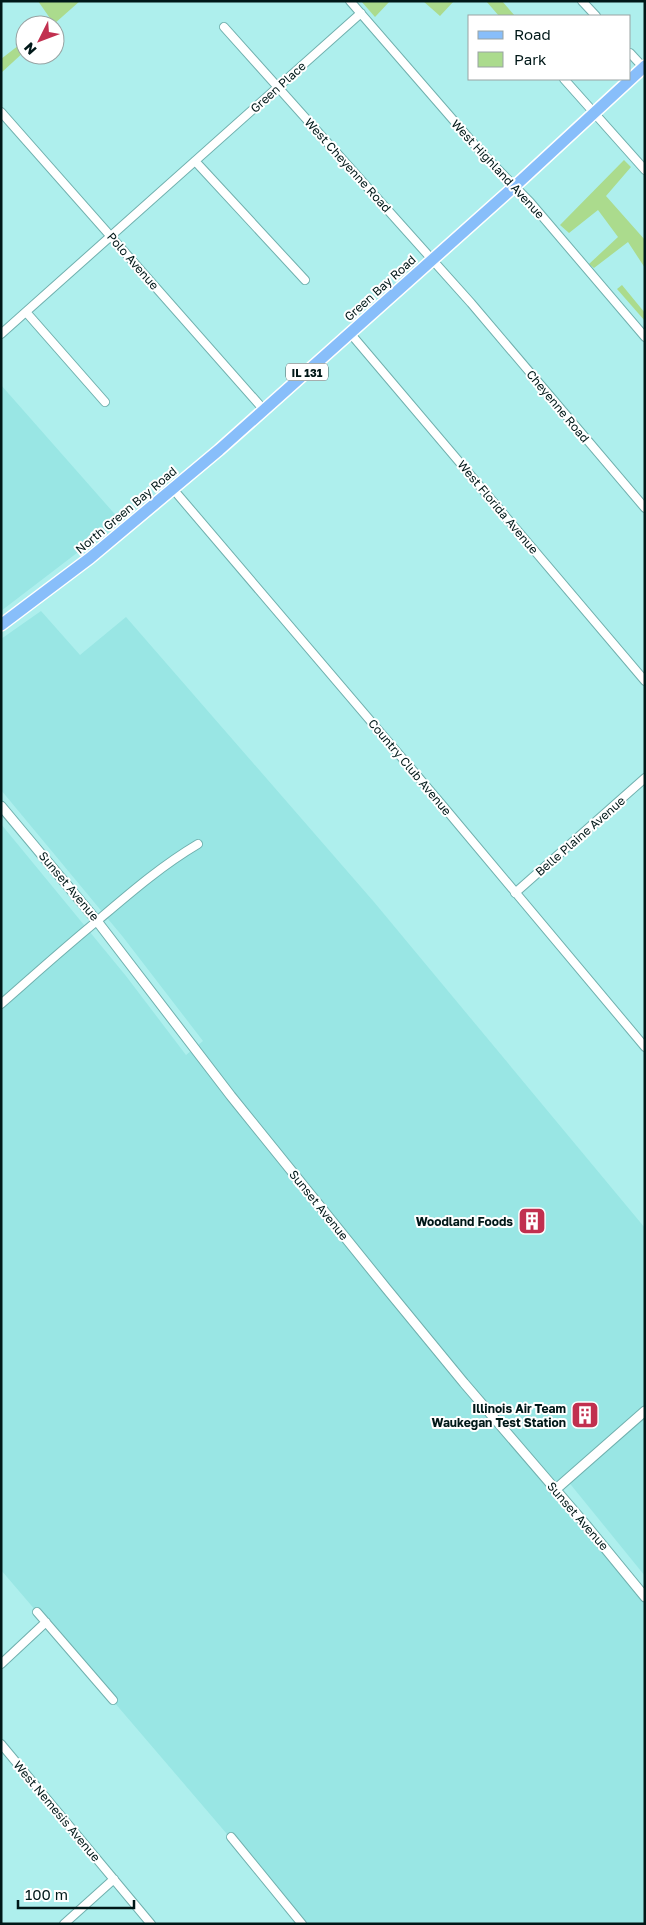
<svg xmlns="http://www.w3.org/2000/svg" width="646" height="1925" font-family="'Golos Text',sans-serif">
	<rect width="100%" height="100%" fill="#aeefed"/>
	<path fill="#99e6e4" d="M1 385 120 520 1 611Z
		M41 611 80 655 126 617 374 902 645 1228V1576L567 1480 555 1490 645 1596V1924H304L1 1570V824L126 976 186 1055 203 1041 123 937 1 790V639Z"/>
	<path fill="#abdb8d" d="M38 1H80L54 24Z
		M361 1H390L375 17Z
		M423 1H454L440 16Z
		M486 1H502L515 16H499Z
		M23 42 25 44V51L1 73V59Z
		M624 160 631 167 606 196 645 240V268L628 242 594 268 589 264 618 237 598 210 569 233 560 225Z
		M622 285 645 313V321L617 289Z"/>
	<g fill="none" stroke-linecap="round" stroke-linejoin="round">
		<defs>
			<path id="minor" d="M350 1 481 152 530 202 645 337
				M582 1 596 16
				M224 27 471 303 645 508
				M630 53 643 67
				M564 79 645 170
				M1 112 264 410
				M195 161 305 280
				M26 312 105 402
				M350 333 645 681
				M1 334 361 13
				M173 489 443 806 645 1047
				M515 893 645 778
				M1 1004C33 976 64 948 97 921 130 893 161 866 198 844
				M37 1612 113 1700
				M1 1664 46 1622
				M1 1744 151 1924
				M231 1837 302 1924
				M64 1924 114 1879"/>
			<path id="tertiary" d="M1 806 97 921 231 1096 386 1288 464 1383 586 1525 645 1597
				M555 1490 645 1411"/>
			<path id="primary" d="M1 625 90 558 219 450 515 186 645 66"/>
		</defs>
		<use href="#minor" stroke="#70b0ae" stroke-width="10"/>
		<use href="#tertiary" stroke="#70b0ae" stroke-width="11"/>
		<use href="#primary" stroke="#fff" stroke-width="14"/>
		<use href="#minor" stroke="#fff" stroke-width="8"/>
		<use href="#tertiary" stroke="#fff" stroke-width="9"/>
		<use href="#primary" stroke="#88befa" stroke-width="11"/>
	</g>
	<defs>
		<symbol id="building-square" viewBox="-11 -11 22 22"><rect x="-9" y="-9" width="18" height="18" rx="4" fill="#c1304f" stroke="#fff"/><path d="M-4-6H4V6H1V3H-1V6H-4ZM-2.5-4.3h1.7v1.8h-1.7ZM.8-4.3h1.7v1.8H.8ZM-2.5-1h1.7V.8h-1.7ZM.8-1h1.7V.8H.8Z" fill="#fff"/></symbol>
	</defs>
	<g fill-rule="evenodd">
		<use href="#building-square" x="516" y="1205" width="32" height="32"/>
		<use href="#building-square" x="569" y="1399" width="32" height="32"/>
	</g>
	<g text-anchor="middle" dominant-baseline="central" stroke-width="4" stroke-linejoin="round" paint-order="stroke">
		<rect fill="#fff" stroke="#4c5d5d" stroke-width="1" x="286" y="363.5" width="42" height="17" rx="4"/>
		<g font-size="11" font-weight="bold" fill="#001818">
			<text x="307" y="372">IL 131</text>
		</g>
		<g font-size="12" fill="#001818" stroke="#fff">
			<text transform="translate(278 87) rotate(-42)">Green Place</text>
			<text transform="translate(348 165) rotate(48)">West Cheyenne Road</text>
			<text transform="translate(498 169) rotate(47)">West Highland Avenue</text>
			<text transform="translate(133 261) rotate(49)">Polo Avenue</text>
			<text transform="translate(380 288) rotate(-42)">Green Bay Road</text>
			<text transform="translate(558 406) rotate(50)">Cheyenne Road</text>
			<text transform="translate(498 507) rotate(50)">West Florida Avenue</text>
			<text transform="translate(126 510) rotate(-40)">North Green Bay Road</text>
			<text transform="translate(410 767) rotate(50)">Country Club Avenue</text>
			<text transform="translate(580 836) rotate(-41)">Belle Plaine Avenue</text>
			<text transform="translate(69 886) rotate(50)">Sunset Avenue</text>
			<text transform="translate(319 1205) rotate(51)">Sunset Avenue</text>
			<text transform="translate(578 1516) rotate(49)">Sunset Avenue</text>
			<text transform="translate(57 1811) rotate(50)">West Nemesis Avenue</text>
		</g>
		<g font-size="12" font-weight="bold" fill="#001818" stroke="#fff" text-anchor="end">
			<text x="513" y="1221">Woodland Foods</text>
			<text x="566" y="1408">Illinois Air Team<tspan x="566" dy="14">Waukegan Test Station</tspan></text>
		</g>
	</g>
	<rect width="646" height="1925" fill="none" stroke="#001818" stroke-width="5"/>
	<rect x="468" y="15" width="162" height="65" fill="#ffffff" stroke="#99a3a3"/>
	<rect x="478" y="31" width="25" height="8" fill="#88befa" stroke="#99a3a3"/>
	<text x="514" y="40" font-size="15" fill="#001818">Road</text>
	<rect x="478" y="52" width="25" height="15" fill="#abdb8d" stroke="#99a3a3"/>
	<text x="514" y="65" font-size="15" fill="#001818">Park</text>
	<g transform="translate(40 40) rotate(228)"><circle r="24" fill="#ffffff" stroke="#99a3a3"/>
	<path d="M0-4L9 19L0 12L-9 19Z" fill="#c1304f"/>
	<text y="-8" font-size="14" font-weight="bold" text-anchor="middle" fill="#001818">N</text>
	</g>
	<path d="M18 1900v8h116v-8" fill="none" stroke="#001818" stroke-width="2.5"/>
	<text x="25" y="1900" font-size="15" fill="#001818" stroke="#ffffff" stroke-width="4" paint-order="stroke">100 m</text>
</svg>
